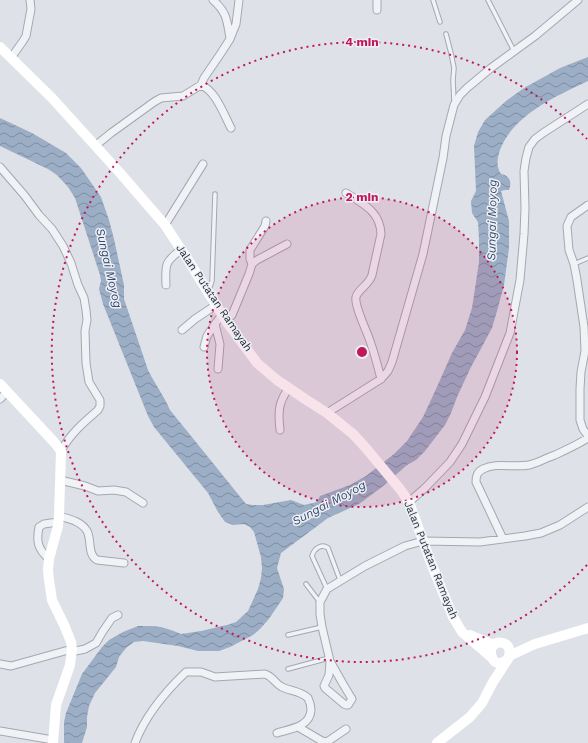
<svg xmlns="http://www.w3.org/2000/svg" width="588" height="743" font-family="'Work Sans',sans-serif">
	<defs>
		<pattern id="water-waves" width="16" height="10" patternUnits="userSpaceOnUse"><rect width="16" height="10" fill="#9baec5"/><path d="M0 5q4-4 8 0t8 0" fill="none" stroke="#7e8ea1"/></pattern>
	</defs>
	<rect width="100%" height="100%" fill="#dee1e7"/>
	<path fill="url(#water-waves)" d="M588 57V81C556 96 513 115 500 150 497 159 496 166 501 174 510 176 512 182 509 190H505L501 191 509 221V248L504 285 497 311 492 328 470 369 457 397 451 413 445 425 425 451 416 460 407 465 382 487 359 504 328 518 281 553 277 568 284 589 283 598 277 607 268 620 260 629 253 635 230 647 219 651H198L178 646 143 641 134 642 126 648 119 657 116 667 95 693 89 706 87 717V727L82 743H64V722L66 713 82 674 102 647 109 640 123 632 138 626H150L161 627 171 630 181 634 201 631 227 625 236 622 248 611 258 589 261 578 262 568 261 557 254 532 250 527 244 524 233 525 225 522 218 512 208 493 154 427 148 416 103 304 99 289 101 281 100 275 75 198 68 187 57 175 48 169 0 146V118L32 133 66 153 81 168 101 197 109 220 114 239 124 285V299L148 370C155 384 164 396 170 410L246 504 253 505H263L291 500 304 505 317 502 320 496 350 485 366 476 394 454 407 441 423 417 436 389 452 353 465 330 472 308 479 262V239L478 222 472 213 471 201 476 191 474 146 478 132 485 120 506 101 524 88 560 68Z"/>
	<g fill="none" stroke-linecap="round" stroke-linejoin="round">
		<defs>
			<path id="lane" d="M433 0 440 22
				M488 0 514 51
				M446 34 451 53 454 68 453 80 454 102
				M574 264 588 258
				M208 289 210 287 212 281 215 194
				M306 584 319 601
				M327 589 312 556C314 549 321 543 328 548L340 580
				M288 635 322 627
				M288 669 329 658"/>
			<path id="street" d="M213 0C227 12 227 21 230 38
				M377 10V0
				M11 58 23 41 26 36 31 9 30 0
				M201 85C216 91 224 115 231 128
				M95 146 111 133 154 102 161 98 183 96 201 85 204 78 221 53 230 39 236 24 239 0
				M0 167 25 196 39 215 52 229 63 246 71 263 78 285 84 298 86 310 87 320 85 331 86 363 89 382 100 400V406L98 410C83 423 70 434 61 451
				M346 193C363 204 380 211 381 234L372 275C369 285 358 289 356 297 354 306 368 333 371 344 375 355 378 367 381 379
				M588 205 571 217 567 226 569 250 574 264 577 280 584 327 585 351 581 372 580 389V420L583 429 588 436
				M165 225 203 164
				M252 264 250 259V250L265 226 266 221
				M166 285C165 265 165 261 181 250
				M226 321 232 315 249 274 252 264 257 260 287 244
				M182 330 195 319 216 305
				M204 347 207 336 215 324
				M218 369 220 344 215 324 222 315
				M0 399 7 392
				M327 413 381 379 388 371 392 362 423 254 443 158 446 136 454 105 460 95 467 88 491 68 535 36 578 0
				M280 430C278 413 278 402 289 388
				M60 480 85 486 98 491 114 490 126 492 143 503
				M409 502 425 488 450 462 462 444 485 397 510 333 520 280 524 234 525 208 524 171 526 158 529 147 535 139 543 133 588 104
				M59 516C69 519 81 521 87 531 92 540 87 554 97 560L124 563
				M503 539 476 482C476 476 477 472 483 469 497 462 513 468 529 465 538 463 546 458 555 455 566 450 577 445 588 438
				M49 559C38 549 36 542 39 527L44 524 58 522
				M71 652 85 649 96 643 103 631 112 618 118 615
				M330 661 329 675 324 686 325 688 344 704 346 705H348L352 699 343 684 330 661 322 627 320 614V602L327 589 365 566 405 546 423 541 480 542 525 536 541 533 560 525 588 507
				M0 664 11 666 72 649
				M298 727 322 741 327 742 346 729
				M0 731 53 740
				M135 743C145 716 165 692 186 672H201L215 677 265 674C274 677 274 683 282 687 290 691 301 691 308 698 310 702 311 706 311 710 310 727 290 729 277 733"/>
		</defs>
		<use href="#lane" stroke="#a4a8b1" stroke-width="5.5"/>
		<use href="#street" stroke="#a4a8b1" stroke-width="9"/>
		<use href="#lane" stroke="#f1f2f6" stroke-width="3.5"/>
		<use href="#street" stroke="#f1f2f6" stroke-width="7"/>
		<path stroke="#fff" stroke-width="10" d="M0 47 52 98 120 173 165 225 188 260 226 321 257 363 277 380 305 399 327 413 353 434 365 447 400 489 409 502 431 563 453 617 462 632 491 657
			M0 384 54 442 61 451 59 516 58 526 49 559 48 570 49 580 52 600 65 627 71 642 72 649 70 665 56 705 53 743
			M470 635 494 645
			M509 656 535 644 588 628
			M437 743 470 717 482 703 493 682 508 659C511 653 510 645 503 643 483 638 490 675 508 659"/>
	</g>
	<circle cx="362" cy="352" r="155" fill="#c2185b" fill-opacity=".12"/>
	<g fill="none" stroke="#c2185b" stroke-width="2" stroke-dasharray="2 4">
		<circle cx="362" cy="352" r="155"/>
		<path d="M587 565A310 310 0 1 1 587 139"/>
	</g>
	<g text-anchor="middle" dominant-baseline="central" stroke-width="3" stroke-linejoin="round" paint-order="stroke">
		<g font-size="11" fill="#282f3d" stroke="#eef0f5">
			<text transform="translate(214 298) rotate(56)">Jalan Putatan Ramayah</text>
			<text transform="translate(431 560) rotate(68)">Jalan Putatan Ramayah</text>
		</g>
		<g font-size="12" font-style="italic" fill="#354c6e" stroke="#eef0f5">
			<text transform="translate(492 220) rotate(-89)">Sungai Moyog</text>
			<text transform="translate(109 268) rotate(77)">Sungai Moyog</text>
			<text transform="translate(329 503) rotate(-28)">Sungai Moyog</text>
		</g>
	</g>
	<circle cx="362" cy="352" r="6" fill="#c2185b" stroke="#eef0f5" stroke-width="2"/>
	<g font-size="12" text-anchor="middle" font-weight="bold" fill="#c2185b" stroke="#eef0f5" stroke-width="3" stroke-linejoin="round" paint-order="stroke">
		<text x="362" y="46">4 min</text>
		<text x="362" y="201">2 min</text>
	</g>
</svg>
